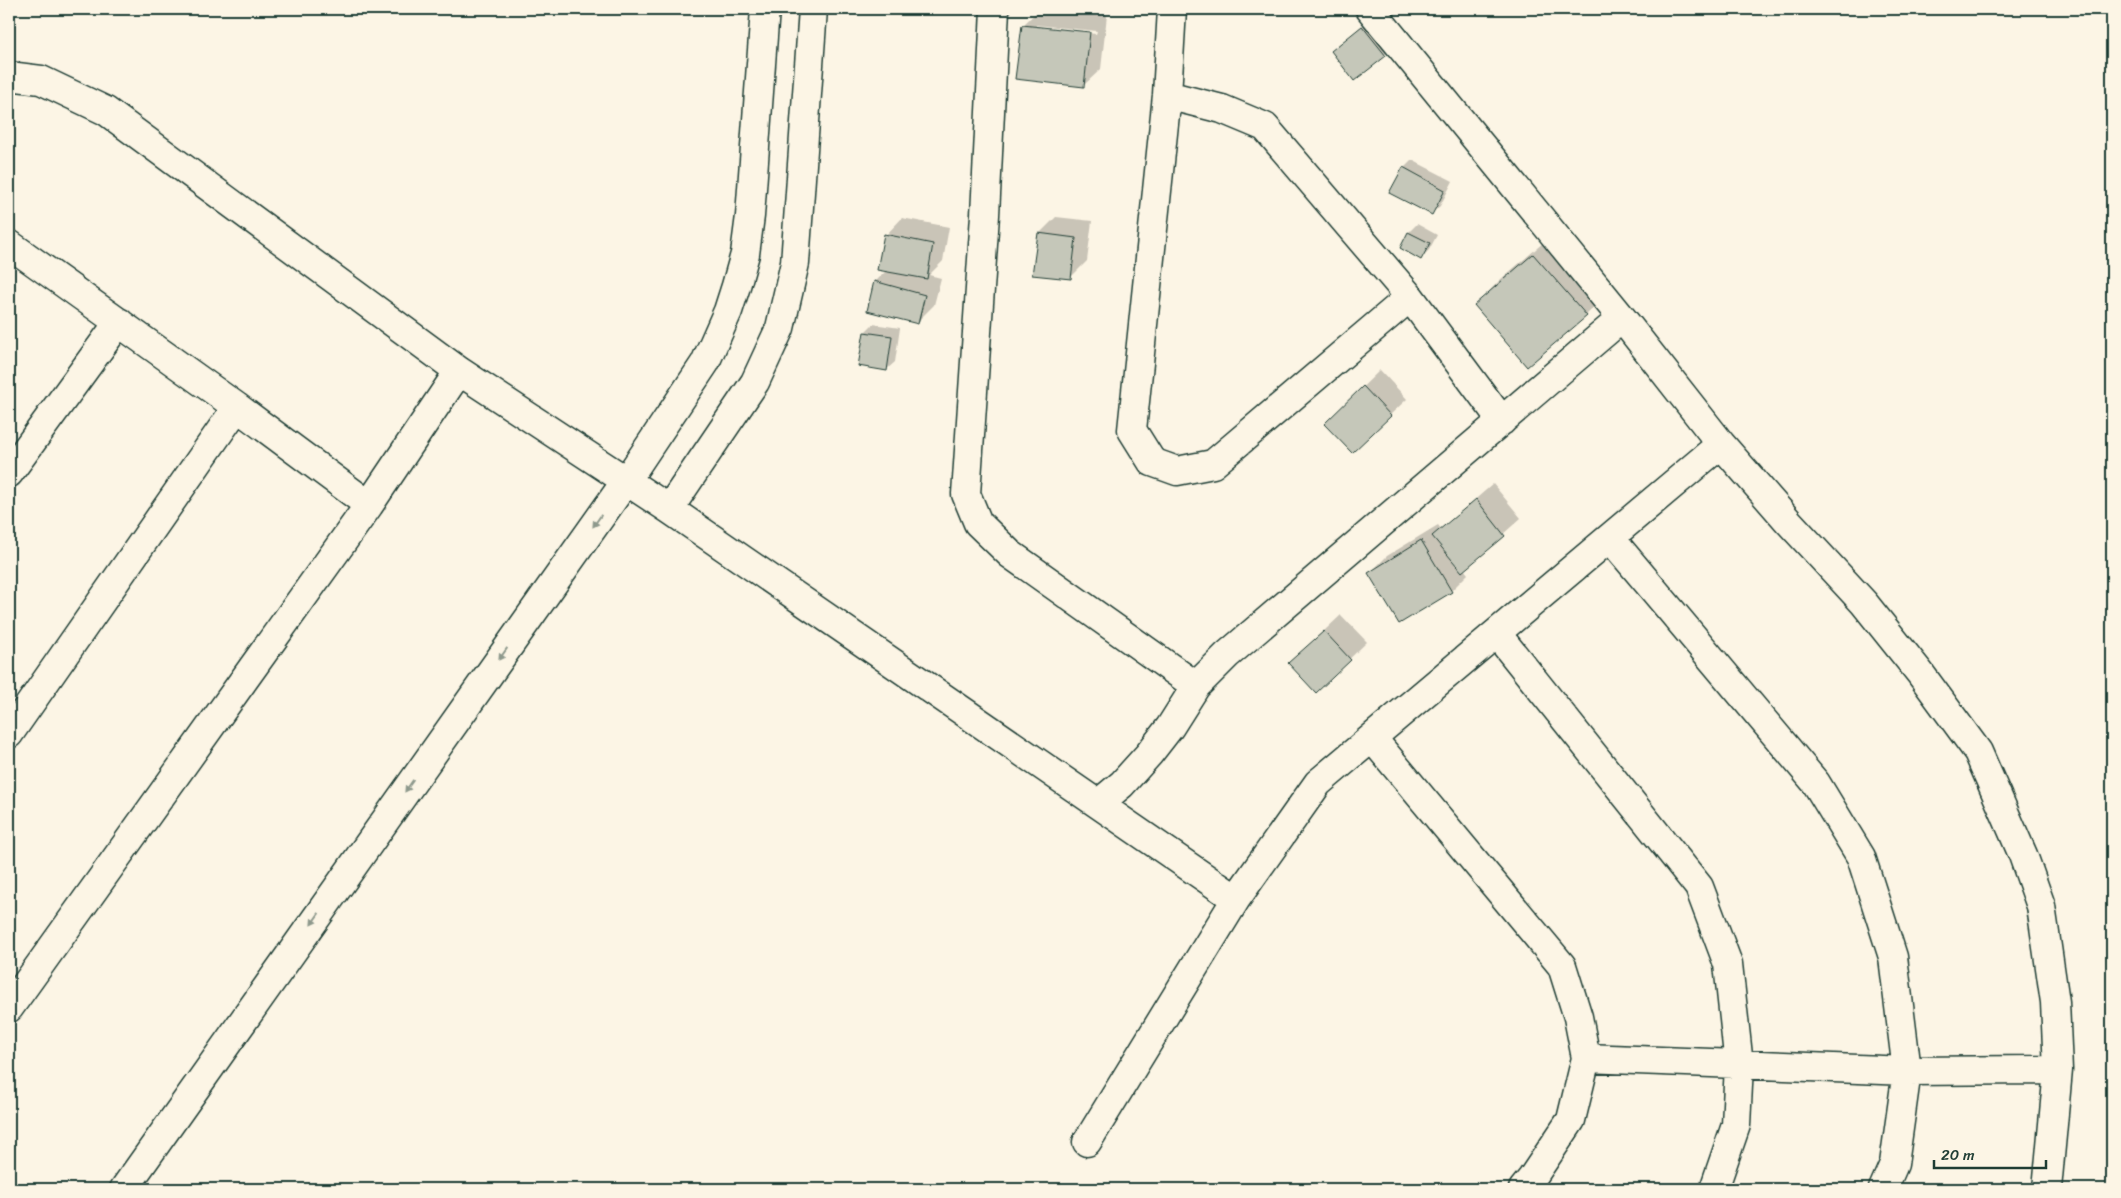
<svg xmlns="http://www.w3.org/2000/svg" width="2121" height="1198" font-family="Sriracha,sans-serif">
	<rect width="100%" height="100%" fill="#fcf5e5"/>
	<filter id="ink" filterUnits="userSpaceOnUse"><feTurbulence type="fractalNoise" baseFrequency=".02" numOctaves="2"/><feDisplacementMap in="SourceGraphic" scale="10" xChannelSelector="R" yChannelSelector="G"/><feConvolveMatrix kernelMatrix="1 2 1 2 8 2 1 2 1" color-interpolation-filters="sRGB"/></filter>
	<g filter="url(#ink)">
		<path fill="#0003" fill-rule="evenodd" d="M1040 9 1107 15 1101 69 1084 85 1023 25ZM1036 25 1097 31 1096 34 1036 27Z
			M1371 18 1394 47 1354 80 1332 51Z
			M1412 160 1453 181 1440 206 1431 214 1404 168Z
			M1056 217 1092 221 1087 261 1070 278 1039 234Z
			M902 218 949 227 943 261 929 275 941 278 934 305 917 322 875 282 887 270 886 235Z
			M1417 224 1437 235 1429 250 1421 258 1401 248 1409 232Z
			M1558 230 1611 291 1586 315 1476 305 1500 280Z
			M873 324 900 328 895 362 886 370 865 332Z
			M1380 370 1407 399 1390 415 1342 407Z
			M1493 484 1521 518 1464 569 1468 574 1451 591 1370 573 1387 556 1438 525 1441 529Z
			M1341 615 1367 642 1316 691 1307 647Z"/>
		<path fill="#c5c7b9" stroke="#1f3d34" d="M1022 25 1090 32 1084 87 1015 79Z
			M1362 26 1386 56 1354 81 1331 51Z
			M1403 167 1445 190 1432 215 1389 193Z
			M1408 232 1430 243 1421 260 1400 248Z
			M1038 233 1076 238 1071 279 1032 275Z
			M884 234 933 244 927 279 877 270Z
			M1533 254 1587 316 1527 367 1474 305Z
			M874 281 925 295 918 324 867 311Z
			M864 332 892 336 887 371 858 366Z
			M1363 386 1391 416 1352 453 1324 424Z
			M1476 499 1505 536 1462 572 1432 536Z
			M1421 540 1452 592 1399 624 1368 573Z
			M1324 631 1351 660 1316 693 1288 663Z"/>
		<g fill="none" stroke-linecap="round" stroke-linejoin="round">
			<defs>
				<path id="minor" d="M995 9 985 215 966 494 978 523 1010 554 1196 686
					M1172 9 1167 95 1132 430 1152 462 1177 471 1213 464 1410 297
					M1370 9 1622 318 1721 444 1789 522 1864 603 1920 673 1978 752 2023 855 2041 906 2055 1002 2058 1070 2047 1189
					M9 76 41 80 106 111 459 371 669 509 1236 899
					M1167 95 1222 109 1265 127 1410 297 1502 421
					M9 244 237 407 369 505
					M9 473 119 322
					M669 509 755 382 780 328 795 263 813 9
					M1611 539 1816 783 1861 857 1893 957 1907 1071 1894 1164 1883 1189
					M1497 634 1699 887 1728 964 1739 1065 1736 1125 1714 1189
					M9 734 237 407
					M1372 738 1562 966 1578 1017 1586 1058 1571 1120 1532 1178 1523 1189
					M1098 804 1122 784 1149 754 1170 727 1196 686 1227 655 1622 318
					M9 1008 369 505 459 371
					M1586 1058 1907 1071 2058 1070
					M1087 1142 1236 899 1318 783 1721 444
					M124 1189 626 481 705 363 728 311 736 286 745 254 750 216 765 9"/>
			</defs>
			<use href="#minor" stroke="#1f3d34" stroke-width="31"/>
			<use href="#minor" stroke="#fcf5e5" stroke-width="28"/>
		</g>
		<defs><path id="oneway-solid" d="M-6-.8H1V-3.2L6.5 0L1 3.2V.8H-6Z" transform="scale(1.25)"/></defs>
		<g fill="#8e998c">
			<use href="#oneway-solid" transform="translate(597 521) rotate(125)"/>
			<use href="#oneway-solid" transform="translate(503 654) rotate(125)"/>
			<use href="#oneway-solid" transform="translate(409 786) rotate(125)"/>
			<use href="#oneway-solid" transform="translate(315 919) rotate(125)"/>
		</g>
	</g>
	<rect width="2121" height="1198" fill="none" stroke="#fcf5e5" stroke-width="30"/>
	<rect x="15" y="15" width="2091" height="1168" fill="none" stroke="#1f3d34" stroke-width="2" filter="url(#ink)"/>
	<path d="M1934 1160v8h112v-8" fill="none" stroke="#1f3d34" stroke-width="2.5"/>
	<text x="1941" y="1160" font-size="15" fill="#1f3d34" stroke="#fcf5e5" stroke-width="4" paint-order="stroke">20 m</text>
</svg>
